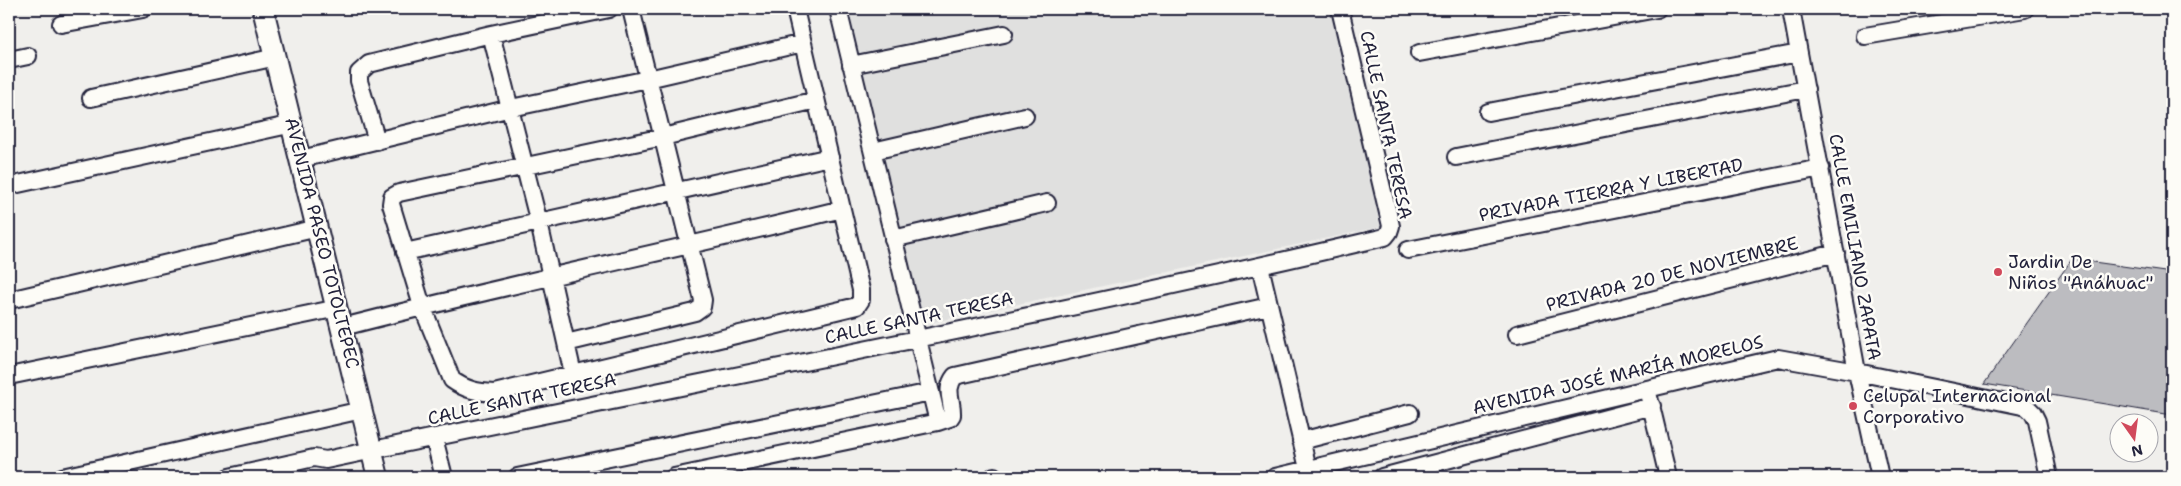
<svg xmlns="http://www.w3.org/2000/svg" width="2181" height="486" font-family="'Shantell Sans',sans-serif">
	<rect width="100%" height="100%" fill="#f0efec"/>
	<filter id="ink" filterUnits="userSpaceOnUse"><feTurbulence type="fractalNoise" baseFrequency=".02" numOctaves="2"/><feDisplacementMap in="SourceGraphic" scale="10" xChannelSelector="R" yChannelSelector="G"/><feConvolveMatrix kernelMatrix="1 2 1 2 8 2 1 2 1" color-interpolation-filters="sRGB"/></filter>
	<g filter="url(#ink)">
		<path fill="#e0e0df" d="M848 9H1334L1380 227 915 326Z"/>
		<path fill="#bcbcc0" stroke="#22223b" d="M2072 259 2172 273V415L1984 384Z"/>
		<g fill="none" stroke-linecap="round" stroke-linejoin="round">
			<defs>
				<path id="minor" d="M795 9 861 290V300L857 306 494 393C477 392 466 390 452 380L422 306 391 204 392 197 399 193 663 137 816 100
					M1791 9 1857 372 1880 477
					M61 24 143 9
					M491 34 539 223 566 343 695 312 702 307 703 300 631 9
					M1865 36 2025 9
					M1419 53 1657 9
					M9 60 28 56
					M851 65 1004 34
					M91 98 276 57
					M1488 112 1799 53
					M377 141 359 81V73L369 64 491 34 609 9
					M873 151 1025 116
					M1456 157 1806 89
					M301 159 511 108 648 79 803 43
					M9 186 293 124
					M893 239 1047 203
					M1408 250 1821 168
					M405 252 830 157
					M1260 266 1310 477
					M9 300 318 228
					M343 327C508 284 676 250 842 209
					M1517 334 1836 253
					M566 343 573 374
					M9 376 338 308
					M1649 397 1668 477
					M938 422 950 418 952 415C953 400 944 390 955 376L1269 306
					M434 438 444 477
					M1301 441 1410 413
					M994 476 995 477
					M62 477 362 410
					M229 477 314 458 326 460C679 385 1034 320 1385 237L1389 232 1391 226 1340 9
					M517 477 931 392
					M674 477 938 422 838 9
					M1275 477 1778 358 1857 372 2027 407 2033 413 2037 421 2049 477
					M1382 477 1652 406"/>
				<path id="major" d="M263 9 378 477"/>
			</defs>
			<use href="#minor" stroke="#22223b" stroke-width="20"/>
			<use href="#major" stroke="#22223b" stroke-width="24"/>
			<use href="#minor" stroke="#fdfcf7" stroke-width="16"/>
			<use href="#major" stroke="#fdfcf7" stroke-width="20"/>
		</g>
	</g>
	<g fill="#d1495b" stroke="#fdfcf7" stroke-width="2">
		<circle cx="1998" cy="272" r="5"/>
		<circle cx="1853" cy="406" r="5"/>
	</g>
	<g text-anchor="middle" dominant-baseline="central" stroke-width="5" stroke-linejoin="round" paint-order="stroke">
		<g font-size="18" fill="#22223b" stroke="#fdfcf7">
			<text transform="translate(1386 125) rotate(78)">CALLE SANTA TERESA</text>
			<text transform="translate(1611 190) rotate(-11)">PRIVADA TIERRA Y LIBERTAD</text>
			<text transform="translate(322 243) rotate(76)">AVENIDA PASEO TOTOLTEPEC</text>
			<text transform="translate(1855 247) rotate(80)">CALLE EMILIANO ZAPATA</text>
			<text transform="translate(1672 274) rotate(-14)">PRIVADA 20 DE NOVIEMBRE</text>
			<text transform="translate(919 318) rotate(-12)">CALLE SANTA TERESA</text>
			<text transform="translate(1618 375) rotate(-13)">AVENIDA JOSÉ MARÍA MORELOS</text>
			<text transform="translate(522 399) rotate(-12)">CALLE SANTA TERESA</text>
		</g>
		<g font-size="18" fill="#22223b" stroke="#fdfcf7" text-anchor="start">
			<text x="2008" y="262">Jardin De<tspan x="2008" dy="21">Niños "Anáhuac"</tspan></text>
			<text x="1863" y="396">Celupal Internacional<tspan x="1863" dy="21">Corporativo</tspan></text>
		</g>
	</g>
	<rect width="2181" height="486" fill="none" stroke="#fdfcf7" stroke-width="30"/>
	<rect x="15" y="15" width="2151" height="456" fill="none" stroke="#22223b" stroke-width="2" filter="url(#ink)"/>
	<g transform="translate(2134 438) rotate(166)"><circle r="24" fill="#fdfcf7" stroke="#a5a5ac"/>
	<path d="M0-4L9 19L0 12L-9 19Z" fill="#d1495b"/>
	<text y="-8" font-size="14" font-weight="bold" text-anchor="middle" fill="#22223b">N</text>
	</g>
</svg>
